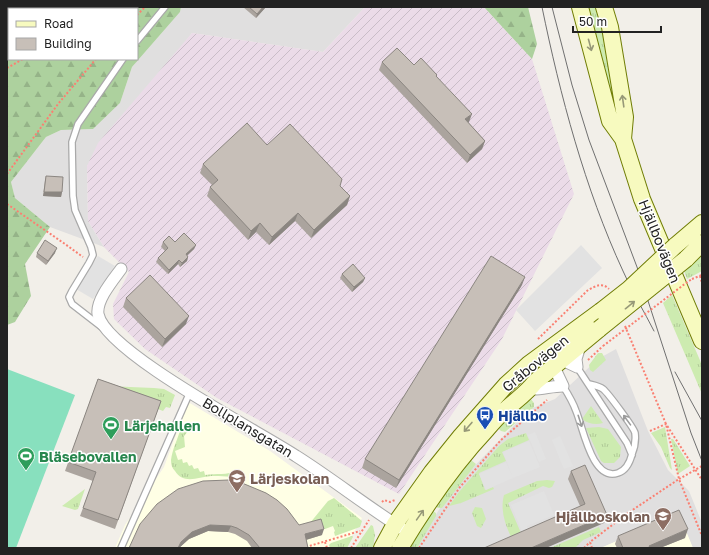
<svg xmlns="http://www.w3.org/2000/svg" width="709" height="555" font-family="'Golos Text',sans-serif">
	<defs>
		<pattern id="industrial-furrows" width="10" height="10" patternUnits="userSpaceOnUse"><rect width="10" height="10" fill="#ebdbe8"/><path d="M-1 1l2-2M0 10L10 0M9 11l2-2" fill="none" stroke="#c9bcc7"/></pattern>
		<pattern id="grass-tufts" width="24" height="20" patternUnits="userSpaceOnUse"><rect width="24" height="20" fill="#cdebb0"/><path d="M3 7l-1-3M5 7V3M7 7l1-3M15 17l-1-3M17 17v-4M19 17l1-3" fill="none" stroke="#b0c997"/></pattern>
		<pattern id="forest-firs" width="22" height="20" patternUnits="userSpaceOnUse"><rect width="22" height="20" fill="#add19e"/><path d="M5 1l3.5 6h-7zM16 11l3.5 6h-7z" fill="#95b388"/></pattern>
	</defs>
	<rect width="100%" height="100%" fill="#f2efe9"/>
	<path fill="#e0dfdf" d="M181 7H365L323 52 192 33 87 166 88 221 104 247 50 227 15 198 11 182 46 137 61 130 93 129 120 103 132 67 180 12Z
		M616 349 648 431 668 470 689 491 702 523V548H693L679 515 603 547V548H415L452 489 530 409 555 399 598 359Z"/>
	<path fill="url(#industrial-furrows)" d="M365 7H484L532 59 574 194 502 339 399 494 217 398 145 349 114 319 113 304 129 272 104 247 88 221 87 166 98 143 192 33 323 52Z"/>
	<path fill="#ffffe5" d="M188 402 270 451 362 518 345 548H115L125 525 164 467Z
		M679 514 693 548H603V547Z"/>
	<path fill="url(#grass-tufts)" d="M586 7H601L617 118Z
		M702 251V271L687 279 683 268Z
		M672 295 702 365V394L663 303Z
		M598 353H602L606 360 593 372 590 370 589 365Z
		M106 386 154 388 164 389 175 395 170 408 166 407 163 411 140 402Z
		M530 398 534 403V407L505 432 501 431 498 428Z
		M591 406 603 423C596 425 588 424 582 419Z
		M184 426 189 430 184 436 185 447 175 451 178 460 182 459 183 463 187 462 189 466 192 465 194 469 198 468 200 472 204 471 205 475C217 473 226 476 238 470L241 472 242 479C232 476 221 476 211 476 198 477 184 485 175 471 172 468 171 465 171 460 172 450 178 438 181 428Z
		M599 427 608 429 621 447 620 457 614 463H604L601 461 586 428Z
		M665 427 672 470 670 468 661 447 651 433Z
		M526 433 529 440 502 452 506 461 479 473 485 490 493 487 494 489 461 503 449 506 459 492 499 446 508 439Z
		M671 439H673L690 466 678 474Z
		M471 460 476 464 442 508H438L435 506 438 499Z
		M547 480 555 481 552 487 549 488 543 486 508 503 521 533 511 537C505 524 500 510 504 495L537 481Z
		M85 489 78 509 75 510 62 506Z
		M334 498 362 521 360 527 335 536 334 532 335 531 333 526 325 529 310 523 328 501Z
		M475 507 482 508 486 519 481 528 477 526 472 513Z
		M429 508 436 513V516L417 548H409Z
		M371 525 373 526 375 535 373 548H355Z
		M599 527 601 532 583 540 575 548H550Z
		M349 537 352 536 353 537 347 548H330L329 545 331 543Z"/>
	<path fill="url(#forest-firs)" fill-rule="evenodd" d="M7 7H181L180 12 132 67 120 103 93 129 61 130 46 137 11 182 15 198 50 227 25 264 31 296 15 322 7 325ZM9 9H137V59H9Z
		M484 7H528L537 44 532 59Z"/>
	<path fill="#88e0be" d="M7 369 75 395 16 548H7Z"/>
	<path fill="#e2e2e2" d="M581 245 602 268 535 331 516 310Z
		M98 256 115 266 93 299 76 289Z
		M535 432 546 459 539 462 528 435Z
		M560 436 573 466 564 469 552 440Z
		M529 441 540 467 513 478 503 452Z
		M506 462 513 478 486 490 479 474Z
		M544 491 554 515 527 526 529 531 523 534 511 505Z"/>
	<g fill="none" stroke-linecap="round" stroke-linejoin="round">
		<defs>
			<path id="lane" d="M137 41 165 7
				M103 328 72 304 69 297 72 291 89 263 93 255 91 247 75 210 73 196 72 142 78 124 123 59
				M577 367 627 443 632 455
				M563 386C568 394 573 402 576 411 583 427 592 482 618 473 627 470 630 462 632 454 635 447 636 441 635 433 634 428 608 393 603 389 599 386 593 385 589 384
				M121 548 190 392"/>
			<path id="street" d="M121 269C113 280 96 300 98 314 105 352 260 432 296 456 334 480 370 509 409 533
				M556 357 577 367 576 359 580 346
				M530 389C541 390 551 386 563 386L547 352"/>
			<path id="secondary" d="M580 7 610 121 623 139 642 199 702 341
				M604 7 610 27 625 117 623 139
				M675 246 702 223
				M686 259 702 243
				M382 548 395 524 432 472 461 436 506 385 529 364 601 311
				M400 548C425 506 453 465 487 429 492 423 498 416 504 411 515 401 527 393 535 382L599 329"/>
		</defs>
		<use href="#lane" stroke="#a9a9a9" stroke-width="8"/>
		<use href="#street" stroke="#a9a9a9" stroke-width="13"/>
		<use href="#secondary" stroke="#707d05" stroke-width="18"/>
		<path stroke="#fa8072" stroke-width="2" stroke-dasharray="2 2" stroke-linecap="butt" d="M32 9 33 7
			M137 15 145 7
			M7 68 23 59
			M7 174 58 104 96 59
			M7 204 65 244 83 257
			M700 276 702 283
			M692 279 702 275
			M625 326 666 424 679 479 702 536
			M538 339 588 290C596 286 602 282 609 289
			M588 360 603 346
			M650 431 666 424 702 480
			M382 502 384 500 390 502 395 500
			M325 542 327 548
			M306 547 360 531
			M351 548 369 520
			M419 548 460 487 501 440 547 400
			M584 548 590 542
			M592 548 590 542 628 513 679 479"/>
		<use href="#lane" stroke="#fff" stroke-width="5.5"/>
		<use href="#street" stroke="#fff" stroke-width="11"/>
		<use href="#secondary" stroke="#f7fabf" stroke-width="16"/>
		<path stroke="#707070" stroke-width="1" d="M542 7C560 95 585 189 623 271 632 292 644 311 654 331
			M552 7 572 85 589 140 637 267 691 433 702 461
			M675 372 702 421"/>
		<defs>
			<path id="secondary-bridge" d="M601 311 629 289 675 246
				M599 329 686 259"/>
		</defs>
		<use href="#secondary-bridge" stroke="#707d05" stroke-width="18" stroke-linecap="butt"/>
		<path stroke="#fa8072" stroke-width="2" stroke-dasharray="2 2" stroke-linecap="butt" d="M603 346 686 283 692 279
			M679 479 702 466"/>
		<use href="#secondary-bridge" stroke="#f7fabf" stroke-width="16"/>
	</g>
	<path fill="#aba49e" d="M243 7H266L256 18Z
		M382 62 414 65 437 75 436 76 468 122 485 141 482 149 467 163 379 70Z
		M267 145 340 186 350 196 347 205 311 238 295 221 269 245 256 232 248 240 207 196 210 187 212 185 200 173 203 164Z
		M46 176 62 192 61 197 43 196 45 180Z
		M163 242H175L196 245 194 249 187 256 188 257 187 261 180 267 178 264 168 274 156 262 158 258 165 251 161 247Z
		M37 253H55L46 265 36 257Z
		M342 274 365 278 363 282 352 292 340 278Z
		M522 285 396 488 362 468 365 459Z
		M126 298 186 324 162 347 123 307Z
		M98 379 161 401 115 529 80 516 93 481 65 471Z
		M571 471 607 515 604 523 580 506 568 479Z
		M140 524 299 525 322 535 306 540 308 548H252L247 541 235 534 228 532 208 531 189 539 179 548Z
		M618 536 685 538 660 548H617L615 544Z"/>
	<path fill="#8b8681" d="M263 7H266L256 18 257 14Z
		M472 114 469 122 462 128 465 119Z
		M485 141 482 149 467 163 470 155Z
		M44 192H62L61 197 43 196Z
		M350 196 347 205 311 238 314 230Z
		M298 213 295 221 269 245 272 237Z
		M260 223 256 232 248 240 251 231Z
		M196 245 194 249 184 258 186 254Z
		M57 248 55 253 46 265 48 261Z
		M188 257 187 261 180 267 182 263Z
		M179 260 178 264 168 274 169 270Z
		M525 277 522 285 396 488 399 480Z
		M365 278 363 282 352 292 354 287Z
		M189 316 186 324 162 347 165 339Z
		M607 515 604 523 546 548H531Z
		M210 525 231 526 228 532 208 531 189 539 179 548H178L181 542 192 532Z
		M324 529 322 535 302 541 305 534Z
		M688 529 685 538 660 548H648L649 546Z"/>
	<path fill="#c7bfb8" stroke="#8b8681" d="M249 7H263L257 14Z
		M397 48 414 65 421 58 437 75 436 76 472 114 465 119 485 141 470 155 382 62Z
		M247 123 267 145 290 124 342 179 340 186 350 196 314 230 298 213 272 237 260 223 251 231 210 187 218 180 203 164Z
		M46 176 63 177 62 192H44Z
		M184 233 196 245 186 254 188 257 182 263 179 260 169 270 158 258 168 248 163 242 169 236 175 242Z
		M45 240 57 248 48 261 37 253Z
		M491 256 525 277 399 480 365 459Z
		M353 264 365 278 354 287 342 274Z
		M150 275 189 316 165 339 126 298Z
		M98 379 161 401 118 520 83 508 96 472 68 462Z
		M585 465 607 515 531 548H484L585 504 571 471Z
		M229 480 242 483 266 493 277 500 287 509 299 525 321 519 324 529 305 534 308 548H260L249 535 237 528 231 526 210 525 192 532 181 542 178 548H129L140 524 157 504 178 489 203 481Z
		M679 510 688 529 649 546 650 548H623L618 536Z"/>
	<defs><path id="oneway-shaft" d="M-6 0H5M1.5-3L5.5 0L1.5 3" fill="none" stroke-width="1.6" stroke-linecap="round" stroke-linejoin="round"/></defs>
	<g stroke="#979978">
		<use href="#oneway-shaft" transform="translate(590 45) rotate(75)"/>
		<use href="#oneway-shaft" transform="translate(623 101) rotate(-98)"/>
		<use href="#oneway-shaft" transform="translate(630 305) rotate(-39)"/>
		<use href="#oneway-shaft" transform="translate(468 427) rotate(131)"/>
		<use href="#oneway-shaft" transform="translate(420 515) rotate(-55)"/>
	</g>
	<g stroke="#9c9c9c">
		<use href="#oneway-shaft" transform="translate(627 420) rotate(-126)"/>
		<use href="#oneway-shaft" transform="translate(580 421) rotate(72)"/>
	</g>
	<defs>
		<symbol id="bus-pin" viewBox="-11 -11 22 30"><path d="M0 17L-7.5 6A9.5 9.5 0 1 1 7.5 6Z" fill="#1a4fb4" stroke="#fff"/><path d="M-5-6H5V4H4V6H2V4H-2V6H-4V4H-5ZM-3.5-4V0h7V-4ZM-3.5 1.2v1.5H-2V1.2ZM2 1.2v1.5H3.5V1.2Z" fill="#fff"/></symbol>
		<symbol id="stadium-pin" viewBox="-11 -11 22 30"><path d="M0 17L-7.5 6A9.5 9.5 0 1 1 7.5 6Z" fill="#2e9e5b" stroke="#fff"/><path d="M0-5a6.5 5 0 1 0 0 10a6.5 5 0 1 0 0-10ZM-3.5-1.8h7v3.6h-7Z" fill="#fff"/></symbol>
		<symbol id="school-pin" viewBox="-11 -11 22 30"><path d="M0 17L-7.5 6A9.5 9.5 0 1 1 7.5 6Z" fill="#8d6e63" stroke="#fff"/><path d="M0-5L7-2L0 1L-7-2ZM-4 1L0 2.5L4 1V4Q0 6-4 4Z" fill="#fff"/></symbol>
	</defs>
	<g fill-rule="evenodd">
		<use href="#bus-pin" x="475" y="405" width="20" height="27"/>
		<use href="#stadium-pin" x="101" y="415" width="20" height="27"/>
		<use href="#stadium-pin" x="16" y="446" width="20" height="27"/>
		<use href="#school-pin" x="227" y="468" width="20" height="27"/>
		<use href="#school-pin" x="653" y="506" width="20" height="27"/>
	</g>
	<g text-anchor="middle" dominant-baseline="central" stroke-width="3" stroke-linejoin="round" paint-order="stroke">
		<g font-size="14" fill="#222" stroke="#fff">
			<text transform="translate(660 241) rotate(68)">Hjällbovägen</text>
			<text transform="translate(535 363) rotate(-39)">Gråbovägen</text>
			<text transform="translate(248 427) rotate(31)">Bollplansgatan</text>
		</g>
		<g font-size="14" font-weight="bold" fill="#164399" stroke="#fff" text-anchor="start">
			<text x="498" y="415">Hjällbo</text>
		</g>
		<g font-size="14" font-weight="bold" fill="#27864d" stroke="#fff" text-anchor="start">
			<text x="124" y="425">Lärjehallen</text>
			<text x="39" y="456">Bläsebovallen</text>
		</g>
		<g font-size="14" font-weight="bold" fill="#785e54" stroke="#fff" text-anchor="start">
			<text x="250" y="478">Lärjeskolan</text>
			<text x="650" y="516" text-anchor="end">Hjällboskolan</text>
		</g>
	</g>
	<rect width="709" height="555" fill="none" stroke="#222222" stroke-width="16"/>
	<rect x="8" y="8" width="130" height="52" fill="#ffffff" stroke="#a7a7a7"/>
	<rect x="16" y="21" width="20" height="6" fill="#f7fabf" stroke="#a7a7a7"/>
	<text x="44" y="28" font-size="12" fill="#222222">Road</text>
	<rect x="16" y="38" width="20" height="12" fill="#c7bfb8" stroke="#a7a7a7"/>
	<text x="44" y="48" font-size="12" fill="#222222">Building</text>
	<path d="M573 26v6h88v-6" fill="none" stroke="#222222" stroke-width="2"/>
	<text x="579" y="26" font-size="12" fill="#222222" stroke="#ffffff" stroke-width="3" paint-order="stroke">50 m</text>
</svg>
